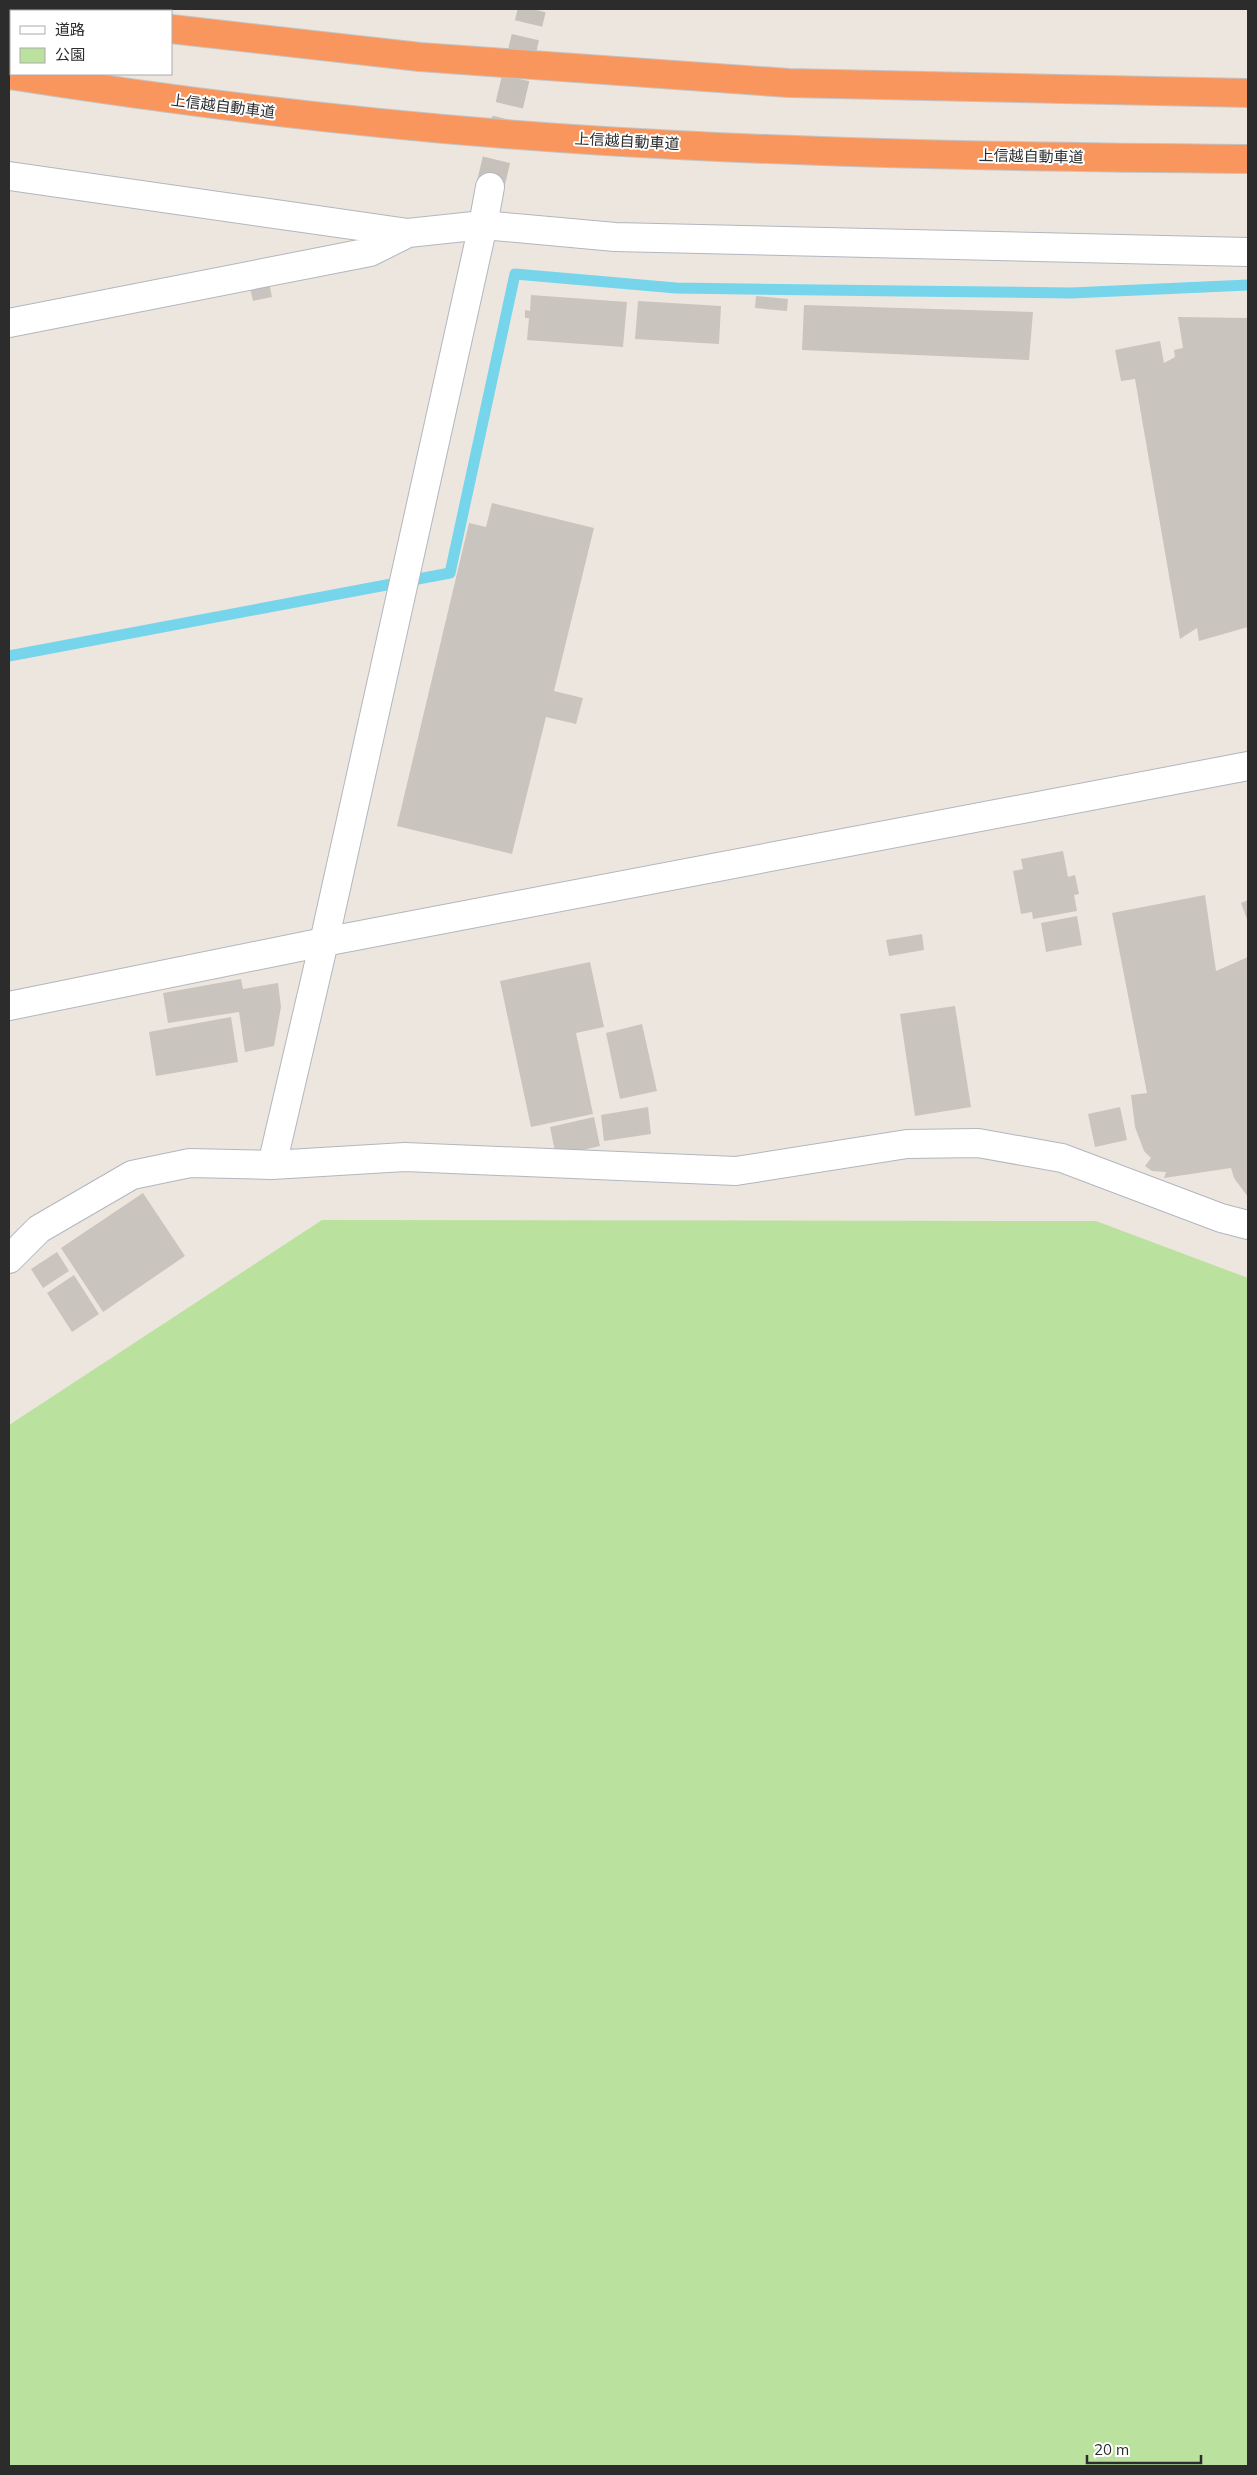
<svg xmlns="http://www.w3.org/2000/svg" width="1257" height="2475" font-family="Mulish,'Noto Sans JP',sans-serif">
	<rect width="100%" height="100%" fill="#ede6df"/>
	<path fill="#bae19e" d="M322 1220 1096 1221 1248 1278V2466H9V1425Z"/>
	<g fill="none" stroke-linecap="round" stroke-linejoin="round">
		<path stroke="#76d5eb" stroke-width="11" d="M9 656 450 573 515 274 676 288 902 291 1071 293 1248 285"/>
	</g>
	<path fill="#c9c4bd" d="M269 283 272 297 253 301 250 287Z
		M531 295 627 302 623 347 527 340 529 318H525V310L530 311Z
		M756 296 788 299 787 311 755 308Z
		M638 301 721 306 719 344 635 339Z
		M804 305 1033 312 1029 360 802 350Z
		M1178 317 1248 318V627L1199 641 1197 628 1180 639 1135 379 1121 381 1115 350 1160 341 1164 363 1175 357 1174 350 1183 348Z
		M492 503 594 528 554 691 583 698 576 724 546 717 512 854 397 826 469 523 486 527Z
		M1063 851 1068 877 1075 875 1079 894 1074 895 1077 911 1033 919 1032 912 1021 914 1013 871 1023 869 1021 859Z
		M1205 895 1216 971 1248 957V1197L1234 1178 1231 1168 1164 1178 1166 1172 1152 1171 1145 1166 1151 1158 1144 1151 1135 1127 1131 1095 1147 1093 1112 913Z
		M1248 900V922L1241 903Z
		M1077 916 1082 945 1046 952 1041 923Z
		M922 934 924 950 889 956 886 940Z
		M590 962 604 1027 576 1033 593 1114 531 1127 500 981Z
		M241 979 243 989 278 983 281 1007 274 1046 245 1052 239 1012 168 1023 163 993Z
		M955 1006 971 1107 915 1116 900 1014Z
		M231 1017 238 1062 156 1076 149 1032Z
		M642 1024 657 1091 620 1099 606 1033Z
		M648 1107 651 1134 604 1141 601 1115Z
		M1120 1107 1127 1140 1095 1147 1088 1114Z
		M594 1117 600 1146 556 1156 550 1127Z
		M143 1193 185 1256 103 1312 61 1248Z
		M57 1252 69 1271 43 1288 31 1269Z
		M74 1275 99 1314 72 1332 47 1293Z"/>
	<g fill="none" stroke-linecap="round" stroke-linejoin="round">
		<path stroke="#c6c1bb" stroke-width="28" stroke-dasharray="28 14" stroke-linecap="butt" d="M490 187 532 9"/>
		<defs>
			<path id="minor" d="M9 176 408 233
				M9 323 370 252 408 233 483 225 615 237 1248 252
				M9 1006 324 942 1248 766
				M272 1165 324 942 483 225 490 187
				M9 1259 39 1229 132 1175 190 1163 272 1165 405 1157 736 1171 907 1144 978 1143 1062 1158 1221 1218 1248 1225"/>
			<path id="highway" d="M38 9 53 11
				M171 29 420 57 789 83 1248 93
				M9 75C206 106 405 129 605 141 819 154 1034 157 1248 159"/>
		</defs>
		<use href="#minor" stroke="#b2b6bf" stroke-width="30"/>
		<use href="#highway" stroke="#c4c4c4" stroke-width="30"/>
		<use href="#minor" stroke="#fff" stroke-width="28"/>
		<use href="#highway" stroke="#f9965e" stroke-width="28"/>
	</g>
	<g text-anchor="middle" dominant-baseline="central" stroke-width="4" stroke-linejoin="round" paint-order="stroke">
		<g font-size="15" fill="#2c2c2c" stroke="#fff">
			<text transform="translate(223 106) rotate(7)">上信越自動車道</text>
			<text transform="translate(627 141) rotate(3)">上信越自動車道</text>
			<text transform="translate(1031 156) rotate(1)">上信越自動車道</text>
		</g>
	</g>
	<rect width="1257" height="2475" fill="none" stroke="#2c2c2c" stroke-width="20"/>
	<rect x="10" y="10" width="162" height="65" fill="#ffffff" stroke="#ababab"/>
	<rect x="20" y="26" width="25" height="8" fill="#ffffff" stroke="#ababab"/>
	<text x="55" y="35" font-size="15" fill="#2c2c2c">道路</text>
	<rect x="20" y="48" width="25" height="15" fill="#bae19e" stroke="#ababab"/>
	<text x="55" y="60" font-size="15" fill="#2c2c2c">公園</text>
	<path d="M1087 2455v8h114v-8" fill="none" stroke="#2c2c2c" stroke-width="2.5"/>
	<text x="1094" y="2455" font-size="15" fill="#2c2c2c" stroke="#ffffff" stroke-width="4" paint-order="stroke">20 m</text>
</svg>
